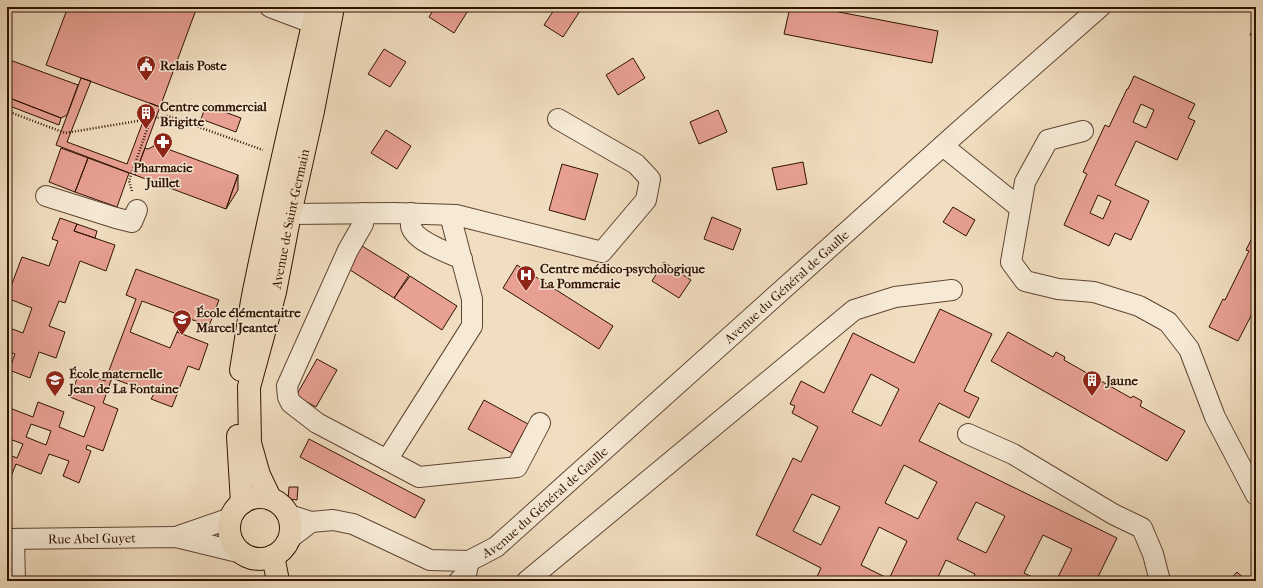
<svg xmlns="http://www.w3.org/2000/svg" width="1263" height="588" font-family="'IM FELL French Canon',serif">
	<rect width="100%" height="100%" fill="#f1dec0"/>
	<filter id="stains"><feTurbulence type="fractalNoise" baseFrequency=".005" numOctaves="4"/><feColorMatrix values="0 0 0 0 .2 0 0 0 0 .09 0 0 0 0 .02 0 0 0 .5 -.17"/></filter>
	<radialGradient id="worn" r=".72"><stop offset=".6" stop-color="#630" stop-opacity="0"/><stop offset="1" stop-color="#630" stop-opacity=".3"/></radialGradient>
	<path fill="#e8a093" stroke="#301202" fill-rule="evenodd" d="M68 7H197L160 107 46 65Z
		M435 7H466L469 9 454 33 429 17Z
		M556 7H573L580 11 563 37 544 25Z
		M790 7H813L938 31 932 63 784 34Z
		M1256 23V38L1250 35Z
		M384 49 406 62 390 87 368 74Z
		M633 58 645 78 618 95 606 75Z
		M7 59 78 85 67 115 61 118 7 97Z
		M1134 76 1195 104 1188 118 1195 121 1177 160 1136 141 1115 185 1149 201 1131 240 1115 233 1109 246 1064 225 1087 174 1083 172 1105 125 1109 127 1127 89H1128ZM1141 104 1154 110 1146 128 1133 122ZM1098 195 1111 201 1103 219 1090 213Z
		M81 78 91 81 67 142 127 164 150 103 160 107 135 175 56 145Z
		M7 97 61 118 59 125 7 105Z
		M206 105 241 118 236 132 201 119Z
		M718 110 727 132 699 144 690 122Z
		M386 130 411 146 397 169 371 153Z
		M154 144 238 175 226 209 135 175 145 148 148 149 154 146Z
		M61 148 88 158 75 192 49 182Z
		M88 158 129 173 117 207 75 192Z
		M803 162 807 184 777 190 772 168Z
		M562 164 598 174 585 220 549 210Z
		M238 175V190L226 209Z
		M953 207 975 220 966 236 943 222Z
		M712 217 741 229 733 250 704 239Z
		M60 218 77 224 74 231 115 245 106 271 80 261 65 303 59 301 49 326 65 332 56 358 39 352 30 378 9 370 15 354 7 351V327L23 333 32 308 7 298V297L22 257 49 266 58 241 52 239Z
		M77 224 97 231 95 238 74 231Z
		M1254 234H1256V281L1254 286 1256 287V316L1252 314 1238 341 1209 327 1223 299 1225 300 1249 251 1246 250Z
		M362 246 409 275 394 298 347 268Z
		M664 262 691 280 679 298 652 281Z
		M517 265 613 326 599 349 503 288Z
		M136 269 219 300 209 326 142 301 130 332 170 348 177 332 208 344 199 370 188 366 172 407 151 399 154 394 112 378 103 403 118 409 103 451 87 445 86 449 91 451 79 483 63 476 69 461 49 454 41 474 16 464 10 479 7 478V454L17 458 23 444 7 438V407L33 417 38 402 64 412 59 427 84 437 95 407 70 397 80 371 105 381 136 299 126 295ZM31 424 51 431 46 445 26 437Z
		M410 276 457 306 442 330 394 298Z
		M940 309 992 334 964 391 979 398 969 418 939 403 919 441 1117 538 1096 581H1056L1072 549 1043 535 1024 573 1041 581H972L975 574 946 560 936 581H815L821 568 756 535 793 458 801 462 818 427 792 413 795 406 790 404 801 381 824 393 853 333 914 363ZM871 374 899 389 881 426 852 412ZM904 465 937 482 918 519 885 503ZM812 494 840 507 821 545 793 531ZM976 502 1005 516 986 553 957 539ZM879 527 907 541 889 579 861 565Z
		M183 316 188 318 182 333 177 332Z
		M1008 332 1053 357 1056 352 1065 357 1064 360 1131 398 1133 396 1142 401 1140 406 1185 431 1167 461 991 361Z
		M317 359 337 370 316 407 296 396Z
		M484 400 528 424 512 453 468 429Z
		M309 439 425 500 415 518 300 457Z
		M289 487H298L297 500 288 499Z
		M1237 572 1247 581H1229Z"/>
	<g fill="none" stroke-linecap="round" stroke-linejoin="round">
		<defs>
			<g id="minor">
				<path d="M270 7 328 29"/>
				<path d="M1083 131 1048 140 1025 182 1011 262 1025 281 1058 289 1094 292 1139 306 1168 322 1189 349 1215 417 1256 495"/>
				<path d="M943 146 1020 208"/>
				<path d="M46 196 116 218 132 222 137 210"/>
				<path d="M274 212 290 214 394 213 456 215 602 252 646 200 650 179 636 164 558 119"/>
				<path d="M363 213V224L348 250 287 386 288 397 291 403 317 423 387 460 472 326V299L450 215"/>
				<path d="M411 213C411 217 411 222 411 226 414 241 449 253 462 259"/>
				<path d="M968 434 1013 454 1113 514 1142 528 1153 554 1160 581"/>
				<path d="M387 460 419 477 517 467 540 423"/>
				<path id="s1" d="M289 515 311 522 333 520 353 524 430 560 469 561 496 547 958 132 1100 7"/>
				<path d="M176 537 231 518"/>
				<path d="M290 538 311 522"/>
				<path id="s2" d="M7 539 176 537 242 553"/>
				<path d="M14 539 15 581"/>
				<path d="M459 581 466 574 469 561"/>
				<path d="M527 581 854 310 895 297 952 290"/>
			</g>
			<g id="major">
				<path d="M241 370C246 342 249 314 255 286 274 193 296 100 317 7"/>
				<path d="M238 436 242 503"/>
				<circle cx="260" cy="528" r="31"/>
				<path id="s3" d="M270 498 259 475 250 443 249 387 275 292 290 214 313 111 333 7"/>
				<path d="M273 556 278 581"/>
			</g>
		</defs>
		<use href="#minor" stroke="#604532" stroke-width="22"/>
		<use href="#major" stroke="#301202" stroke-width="24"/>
		<path stroke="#301202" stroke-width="2.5" stroke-dasharray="1 2" stroke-linecap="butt" d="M7 111 65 133 168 116 263 150
			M132 191 129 181 151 118"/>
		<use href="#minor" stroke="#f6ead6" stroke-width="20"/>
		<use href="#major" stroke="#f1dec0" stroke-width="22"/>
	</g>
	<defs>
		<symbol id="civic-pin" viewBox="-11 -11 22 30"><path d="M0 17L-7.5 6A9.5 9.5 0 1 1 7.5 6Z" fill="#8f2418" stroke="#f6ead6"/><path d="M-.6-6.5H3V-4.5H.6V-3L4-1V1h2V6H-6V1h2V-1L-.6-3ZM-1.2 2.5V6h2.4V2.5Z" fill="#fff"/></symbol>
		<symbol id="building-pin" viewBox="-11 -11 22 30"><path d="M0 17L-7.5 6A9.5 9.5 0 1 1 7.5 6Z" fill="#8f2418" stroke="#f6ead6"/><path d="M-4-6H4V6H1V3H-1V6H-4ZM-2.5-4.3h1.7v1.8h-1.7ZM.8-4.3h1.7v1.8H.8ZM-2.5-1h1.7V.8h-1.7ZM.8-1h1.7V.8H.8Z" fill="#fff"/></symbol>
		<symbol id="pharmacy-pin" viewBox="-11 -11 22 30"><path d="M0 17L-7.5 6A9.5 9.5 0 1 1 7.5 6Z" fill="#8f2418" stroke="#f6ead6"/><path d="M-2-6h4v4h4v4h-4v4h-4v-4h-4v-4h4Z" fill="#fff"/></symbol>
		<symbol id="hospital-pin" viewBox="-11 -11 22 30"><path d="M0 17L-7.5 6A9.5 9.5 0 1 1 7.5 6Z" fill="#8f2418" stroke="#f6ead6"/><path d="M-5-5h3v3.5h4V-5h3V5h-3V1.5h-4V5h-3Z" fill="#fff"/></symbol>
		<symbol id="school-pin" viewBox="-11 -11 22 30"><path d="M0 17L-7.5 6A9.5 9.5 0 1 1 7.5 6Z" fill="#8f2418" stroke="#f6ead6"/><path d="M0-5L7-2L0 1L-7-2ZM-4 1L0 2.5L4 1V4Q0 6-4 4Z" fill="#fff"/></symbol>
	</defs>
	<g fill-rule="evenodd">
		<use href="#civic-pin" x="135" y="54" width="22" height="30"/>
		<use href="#building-pin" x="135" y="102" width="22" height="30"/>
		<use href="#pharmacy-pin" x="152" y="131" width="22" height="30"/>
		<use href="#hospital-pin" x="515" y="264" width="22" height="30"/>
		<use href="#school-pin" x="171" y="308" width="22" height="30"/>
		<use href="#school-pin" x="44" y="369" width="22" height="30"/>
		<use href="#building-pin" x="1081" y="369" width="22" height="30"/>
	</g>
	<g text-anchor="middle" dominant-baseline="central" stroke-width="3" stroke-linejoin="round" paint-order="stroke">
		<g font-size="13" font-weight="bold" fill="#301202" stroke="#f6ead6" text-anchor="start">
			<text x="160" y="65">Relais Poste</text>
			<text x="160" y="106">Centre commercial<tspan x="160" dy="15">Brigitte</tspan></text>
			<text x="163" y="167" text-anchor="middle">Pharmacie<tspan x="163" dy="15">Juillet</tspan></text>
			<text x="540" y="268">Centre médico-psychologique<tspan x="540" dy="15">La Pommeraie</tspan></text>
			<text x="196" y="312">École élémentaitre<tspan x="196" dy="15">Marcel Jeantet</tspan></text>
			<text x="69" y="373">École maternelle<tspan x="69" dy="15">Jean de La Fontaine</tspan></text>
			<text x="1106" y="380">Jaune</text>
		</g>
		<g font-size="13" fill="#301202" stroke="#f6ead6">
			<text stroke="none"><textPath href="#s3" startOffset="288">Avenue de Saint-Germain</textPath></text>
			<text stroke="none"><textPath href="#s1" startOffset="610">Avenue du Général de Gaulle</textPath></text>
			<text stroke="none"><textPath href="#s1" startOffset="286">Avenue du Général de Gaulle</textPath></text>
			<text stroke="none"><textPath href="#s2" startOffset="85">Rue Abel Guyet</textPath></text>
		</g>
	</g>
	<rect width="1263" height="588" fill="none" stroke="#f1dec0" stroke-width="24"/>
	<rect x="8" y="8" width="1247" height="572" fill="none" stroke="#301202" stroke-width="2"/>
	<rect x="12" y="12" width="1239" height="564" fill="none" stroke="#301202"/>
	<rect width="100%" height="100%" filter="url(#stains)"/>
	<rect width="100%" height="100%" fill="url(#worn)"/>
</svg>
